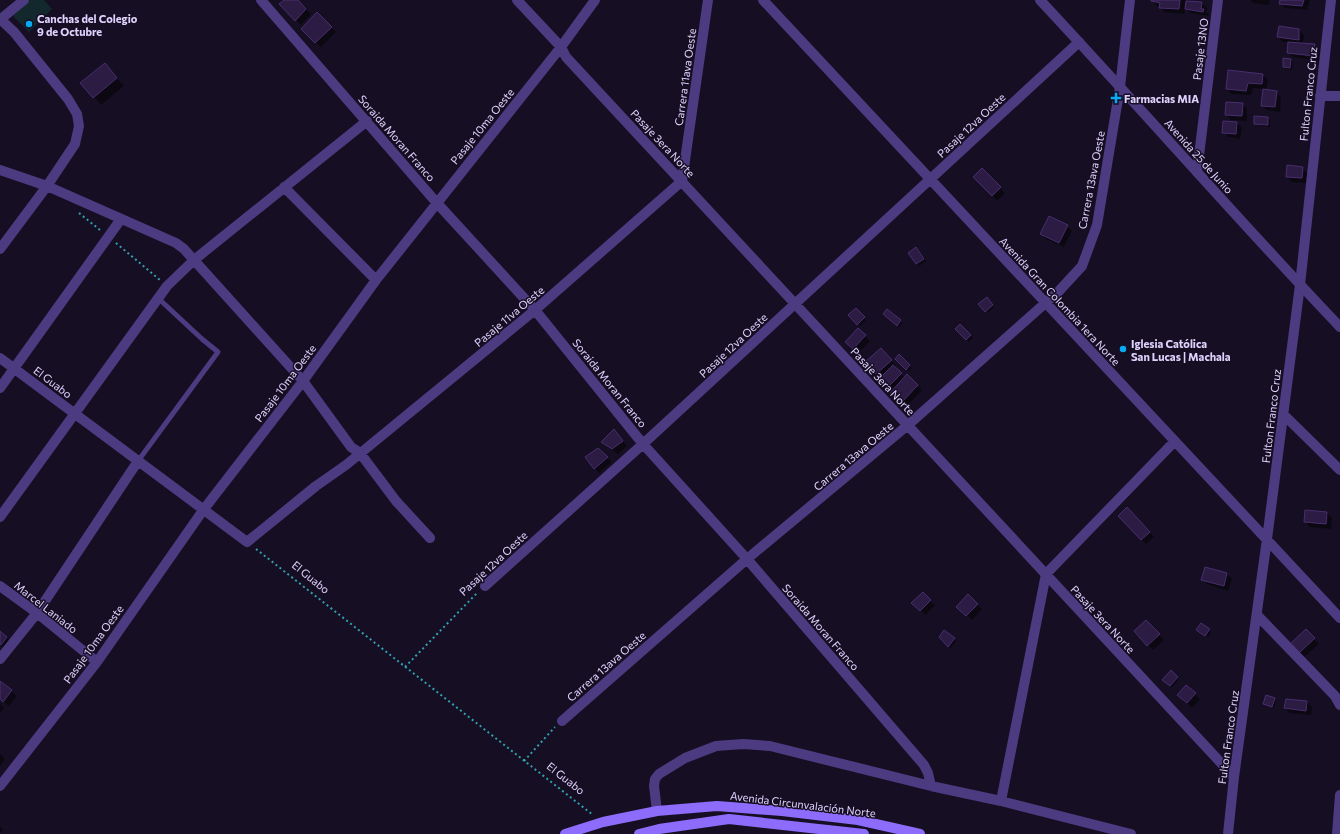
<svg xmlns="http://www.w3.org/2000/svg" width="1340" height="834" font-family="Commissioner,sans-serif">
	<rect width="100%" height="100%" fill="#160f23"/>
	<path fill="#12282d" d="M30 0H44L52 9 29 32 13 16Z"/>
	<path fill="#0007" d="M285 0H297L311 14 301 25 281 4Z
		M1152 0H1186L1185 2 1202 3 1207 8 1206 12 1209 14 1208 16 1191 13 1185 7 1184 14 1165 12 1160 7 1157 6Z
		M1250 0H1270L1269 5 1253 3Z
		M1281 0H1310L1307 10 1285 8 1280 3Z
		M317 14 336 32 321 47 302 29Z
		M1280 27 1299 30 1304 35 1303 44 1315 45 1320 50 1319 61 1293 57 1289 52V42H1283L1278 37Z
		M1290 60 1293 62 1292 70 1286 69 1284 67Z
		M104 64 124 86 101 105 94 97Z
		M1263 75 1268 80 1266 90 1276 92 1281 97 1280 112 1267 110 1262 106 1264 89 1253 88 1251 95 1232 94 1227 89Z
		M1242 104 1247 109V121L1231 120 1226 115Z
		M1268 118 1270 120V127L1257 125 1255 123Z
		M1237 123 1242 128 1240 139 1228 137 1223 132Z
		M1302 168 1307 173 1306 183 1292 182 1287 177Z
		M982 169 1005 193 997 201 974 177Z
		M1067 226 1072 231 1064 247 1046 239 1041 234Z
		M918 251 926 261 919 266 910 253Z
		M986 298 994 307 988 313 980 304Z
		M856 309 866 320 860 326 849 315Z
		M887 310 903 323 899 327 886 316Z
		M960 325 973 338 969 342 957 329Z
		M858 330 870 341 858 353 846 342Z
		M886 354 896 366 894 367 905 378 907 376 922 390 906 407 891 393 893 391 876 373Z
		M899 355 912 368 909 371 896 359Z
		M614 430 627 446 618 454 602 442Z
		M598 450 612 462 599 473 595 468Z
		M1132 513 1154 537 1146 544 1119 516Z
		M1327 513 1332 518 1331 529 1310 527 1305 522Z
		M1205 568 1227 574 1232 579 1228 591 1207 584 1202 579Z
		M923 593 935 605 926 615 917 607Z
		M968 596 982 609 972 620 958 607Z
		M1146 621 1164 640 1153 650 1135 632Z
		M1209 630 1211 632 1208 637 1200 632Z
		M1306 631 1319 644 1303 658 1291 645Z
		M0 632 12 642 7 649 0 644Z
		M944 632 956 641 951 648 940 637Z
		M1171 672 1179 679 1172 688 1164 680Z
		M0 682 17 696 9 706 0 699Z
		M1186 686 1200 699 1192 708 1183 700Z
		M1274 699 1276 701 1274 708 1266 706 1264 704Z
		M1307 702 1312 707 1311 715 1290 713 1285 708Z
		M0 704 4 708 0 713Z
		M0 754 5 759 0 766Z
		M0 826 3 830 0 833Z"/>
	<path fill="#2c1b43" stroke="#482e6f" d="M284 0H298L306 9 295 21 279 4Z
		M1151 0H1180L1179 9 1159 8 1160 3 1151 1Z
		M1280 0H1304L1302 6 1279 4Z
		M1186 1 1202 2 1201 9H1204L1203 12 1185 9Z
		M317 12 332 27 315 43 301 29Z
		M1279 26 1299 29V40L1277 37Z
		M1288 42 1315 44 1314 56 1287 53Z
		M1283 58 1291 59 1290 68 1283 67Z
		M105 63 117 78 93 98 80 83Z
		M1228 70 1263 74 1262 84 1248 83 1246 91 1226 89Z
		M1263 89 1277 91 1275 107 1261 106Z
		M1226 102 1243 103 1242 116 1225 115Z
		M1254 116 1268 117V125L1254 124Z
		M1223 121 1237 122 1236 134 1222 133Z
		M1287 165 1303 167 1302 178 1286 177Z
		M982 168 1001 187 992 196 973 177Z
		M1049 216 1068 225 1059 243 1040 234Z
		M916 247 924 259 916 264 908 253Z
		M987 297 993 305 985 312 978 304Z
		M856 308 865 317 857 325 848 315Z
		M887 309 901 320 897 326 883 314Z
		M960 324 971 335 966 340 955 329Z
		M858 328 866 335 853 349 845 342Z
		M881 348 892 360 876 374 865 362Z
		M899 354 910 365 906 370 895 359Z
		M893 365 902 373 888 387 879 379Z
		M907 374 918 385 901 403 890 393Z
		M614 429 623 441 612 449 601 442Z
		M598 448 608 457 594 469 585 457Z
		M1127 507 1150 532 1141 540 1118 516Z
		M1305 510 1327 512 1326 524 1304 522Z
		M1205 567 1227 573 1224 586 1201 580Z
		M923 592 931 600 920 611 911 603Z
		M968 594 978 604 966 616 956 607Z
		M1146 620 1160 634 1147 646 1134 631Z
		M1201 623 1210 629 1205 636 1196 630Z
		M1306 629 1315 638 1298 654 1289 645Z
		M944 630 955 638 948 647 939 637Z
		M0 631 7 637 1 645 0 644Z
		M1171 670 1178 677 1170 686 1162 680Z
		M0 681 12 690 3 702 0 699Z
		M1186 685 1196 693 1187 703 1177 695Z
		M1266 695 1275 698 1272 707 1263 704Z
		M1286 699 1307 701 1306 711 1284 708Z"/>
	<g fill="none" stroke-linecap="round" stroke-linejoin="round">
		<path stroke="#329fb2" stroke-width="2" stroke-dasharray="2 3" stroke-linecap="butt" d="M79 213 100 230
			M116 243 160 280
			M256 549 593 815
			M405 667 478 592
			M524 761 555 727"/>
		<path stroke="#4c3b81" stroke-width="5" d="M138 461 218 352 202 339 159 299"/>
		<path stroke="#4c3b81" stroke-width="10" d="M261 0 436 202 535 310 643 444 747 559 924 765 928 773 931 786
			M517 0 561 47 566 57 1234 777
			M763 0 1340 618
			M0 19 14 32 68 99 77 114 79 126 75 144 47 186 0 249
			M1 19 24 0
			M1320 96H1340
			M0 170 47 186 176 243 184 249 303 381 351 447 360 453 396 501 430 538
			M1197 172 1218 0
			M284 187 376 280
			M0 358 247 542 316 486 346 465 535 310 682 181 708 0
			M0 388 121 219
			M1283 414 1340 470
			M0 517 167 286 194 260 367 121
			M0 586 37 613 97 662
			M485 586 643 444 1079 42
			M1257 615 1335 696 1340 705
			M0 659 37 613 138 461
			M562 721 747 559 908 425 1059 291 1082 266 1097 225 1120 87 1130 0
			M0 786 97 662 204 509 303 381 376 280 561 47 595 0
			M1001 801 1046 574 1175 441
			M657 811 654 786 655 779 659 774 685 758 716 746 743 744 770 746 931 786 1001 801 1131 834
			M1228 834 1234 777 1267 539 1300 285 1331 0
			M1337 834 1340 795"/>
		<path stroke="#4c3b81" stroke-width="10" d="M1040 0C1141 108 1238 220 1340 327"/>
		<path stroke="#8d6cfb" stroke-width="10" d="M565 834 603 822 657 811 717 806 782 811 858 820 920 834
			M639 834 659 829 729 819 864 834"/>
	</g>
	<g fill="#07abf5" stroke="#160f23" stroke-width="1.5">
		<circle cx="29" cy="24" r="4"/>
		<path d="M1114 92h4v4h4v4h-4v4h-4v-4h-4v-4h4z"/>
		<circle cx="1123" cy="349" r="4"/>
	</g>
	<g text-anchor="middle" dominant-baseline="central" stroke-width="3" stroke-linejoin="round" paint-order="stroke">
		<g font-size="11" font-weight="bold" fill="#e0d2fe" stroke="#160f23" text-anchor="start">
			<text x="37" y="18">Canchas del Colegio<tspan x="37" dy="13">9 de Octubre</tspan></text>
			<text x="1124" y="98">Farmacias MIA</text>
			<text x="1131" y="343">Iglesia Católica<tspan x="1131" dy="13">San Lucas | Machala</tspan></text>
		</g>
		<g font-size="11" fill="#e0d2fe" stroke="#160f23">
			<text transform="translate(1200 49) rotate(-83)">Pasaje 13NO</text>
			<text transform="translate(685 77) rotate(-82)">Carrera 11ava Oeste</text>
			<text transform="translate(1308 94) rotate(-84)">Fulton Franco Cruz</text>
			<text transform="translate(971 125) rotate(-43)">Pasaje 12va Oeste</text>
			<text transform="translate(482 126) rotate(-51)">Pasaje 10ma Oeste</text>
			<text transform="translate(397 138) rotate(49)">Soraida Moran Franco</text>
			<text transform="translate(663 143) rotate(47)">Pasaje 3era Norte</text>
			<text transform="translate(1199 156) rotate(48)">Avenida 25 de Junio</text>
			<text transform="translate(1091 180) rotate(-79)">Carrera 13ava Oeste</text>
			<text transform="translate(1060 301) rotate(47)">Avenida Gran Colombia 1era Norte</text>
			<text transform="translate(509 316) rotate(-40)">Pasaje 11va Oeste</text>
			<text transform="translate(733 345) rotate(-43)">Pasaje 12va Oeste</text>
			<text transform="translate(883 381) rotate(47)">Pasaje 3era Norte</text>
			<text transform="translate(53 382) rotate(37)">El Guabo</text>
			<text transform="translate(285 383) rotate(-53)">Pasaje 10ma Oeste</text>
			<text transform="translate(610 383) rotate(51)">Soraida Moran Franco</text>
			<text transform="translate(1271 416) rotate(-83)">Fulton Franco Cruz</text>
			<text transform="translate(853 456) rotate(-40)">Carrera 13ava Oeste</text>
			<text transform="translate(493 563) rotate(-43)">Pasaje 12va Oeste</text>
			<text transform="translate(311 577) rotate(39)">El Guabo</text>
			<text transform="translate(46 607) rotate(38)">Marcel Laniado</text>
			<text transform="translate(1103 619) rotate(47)">Pasaje 3era Norte</text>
			<text transform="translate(821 627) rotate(49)">Soraida Moran Franco</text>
			<text transform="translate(93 644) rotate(-54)">Pasaje 10ma Oeste</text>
			<text transform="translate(606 666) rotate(-41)">Carrera 13ava Oeste</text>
			<text transform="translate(1228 737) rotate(-82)">Fulton Franco Cruz</text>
			<text transform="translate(566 778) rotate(38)">El Guabo</text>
			<text transform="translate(803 804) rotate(7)">Avenida Circunvalación Norte</text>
		</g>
	</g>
</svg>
